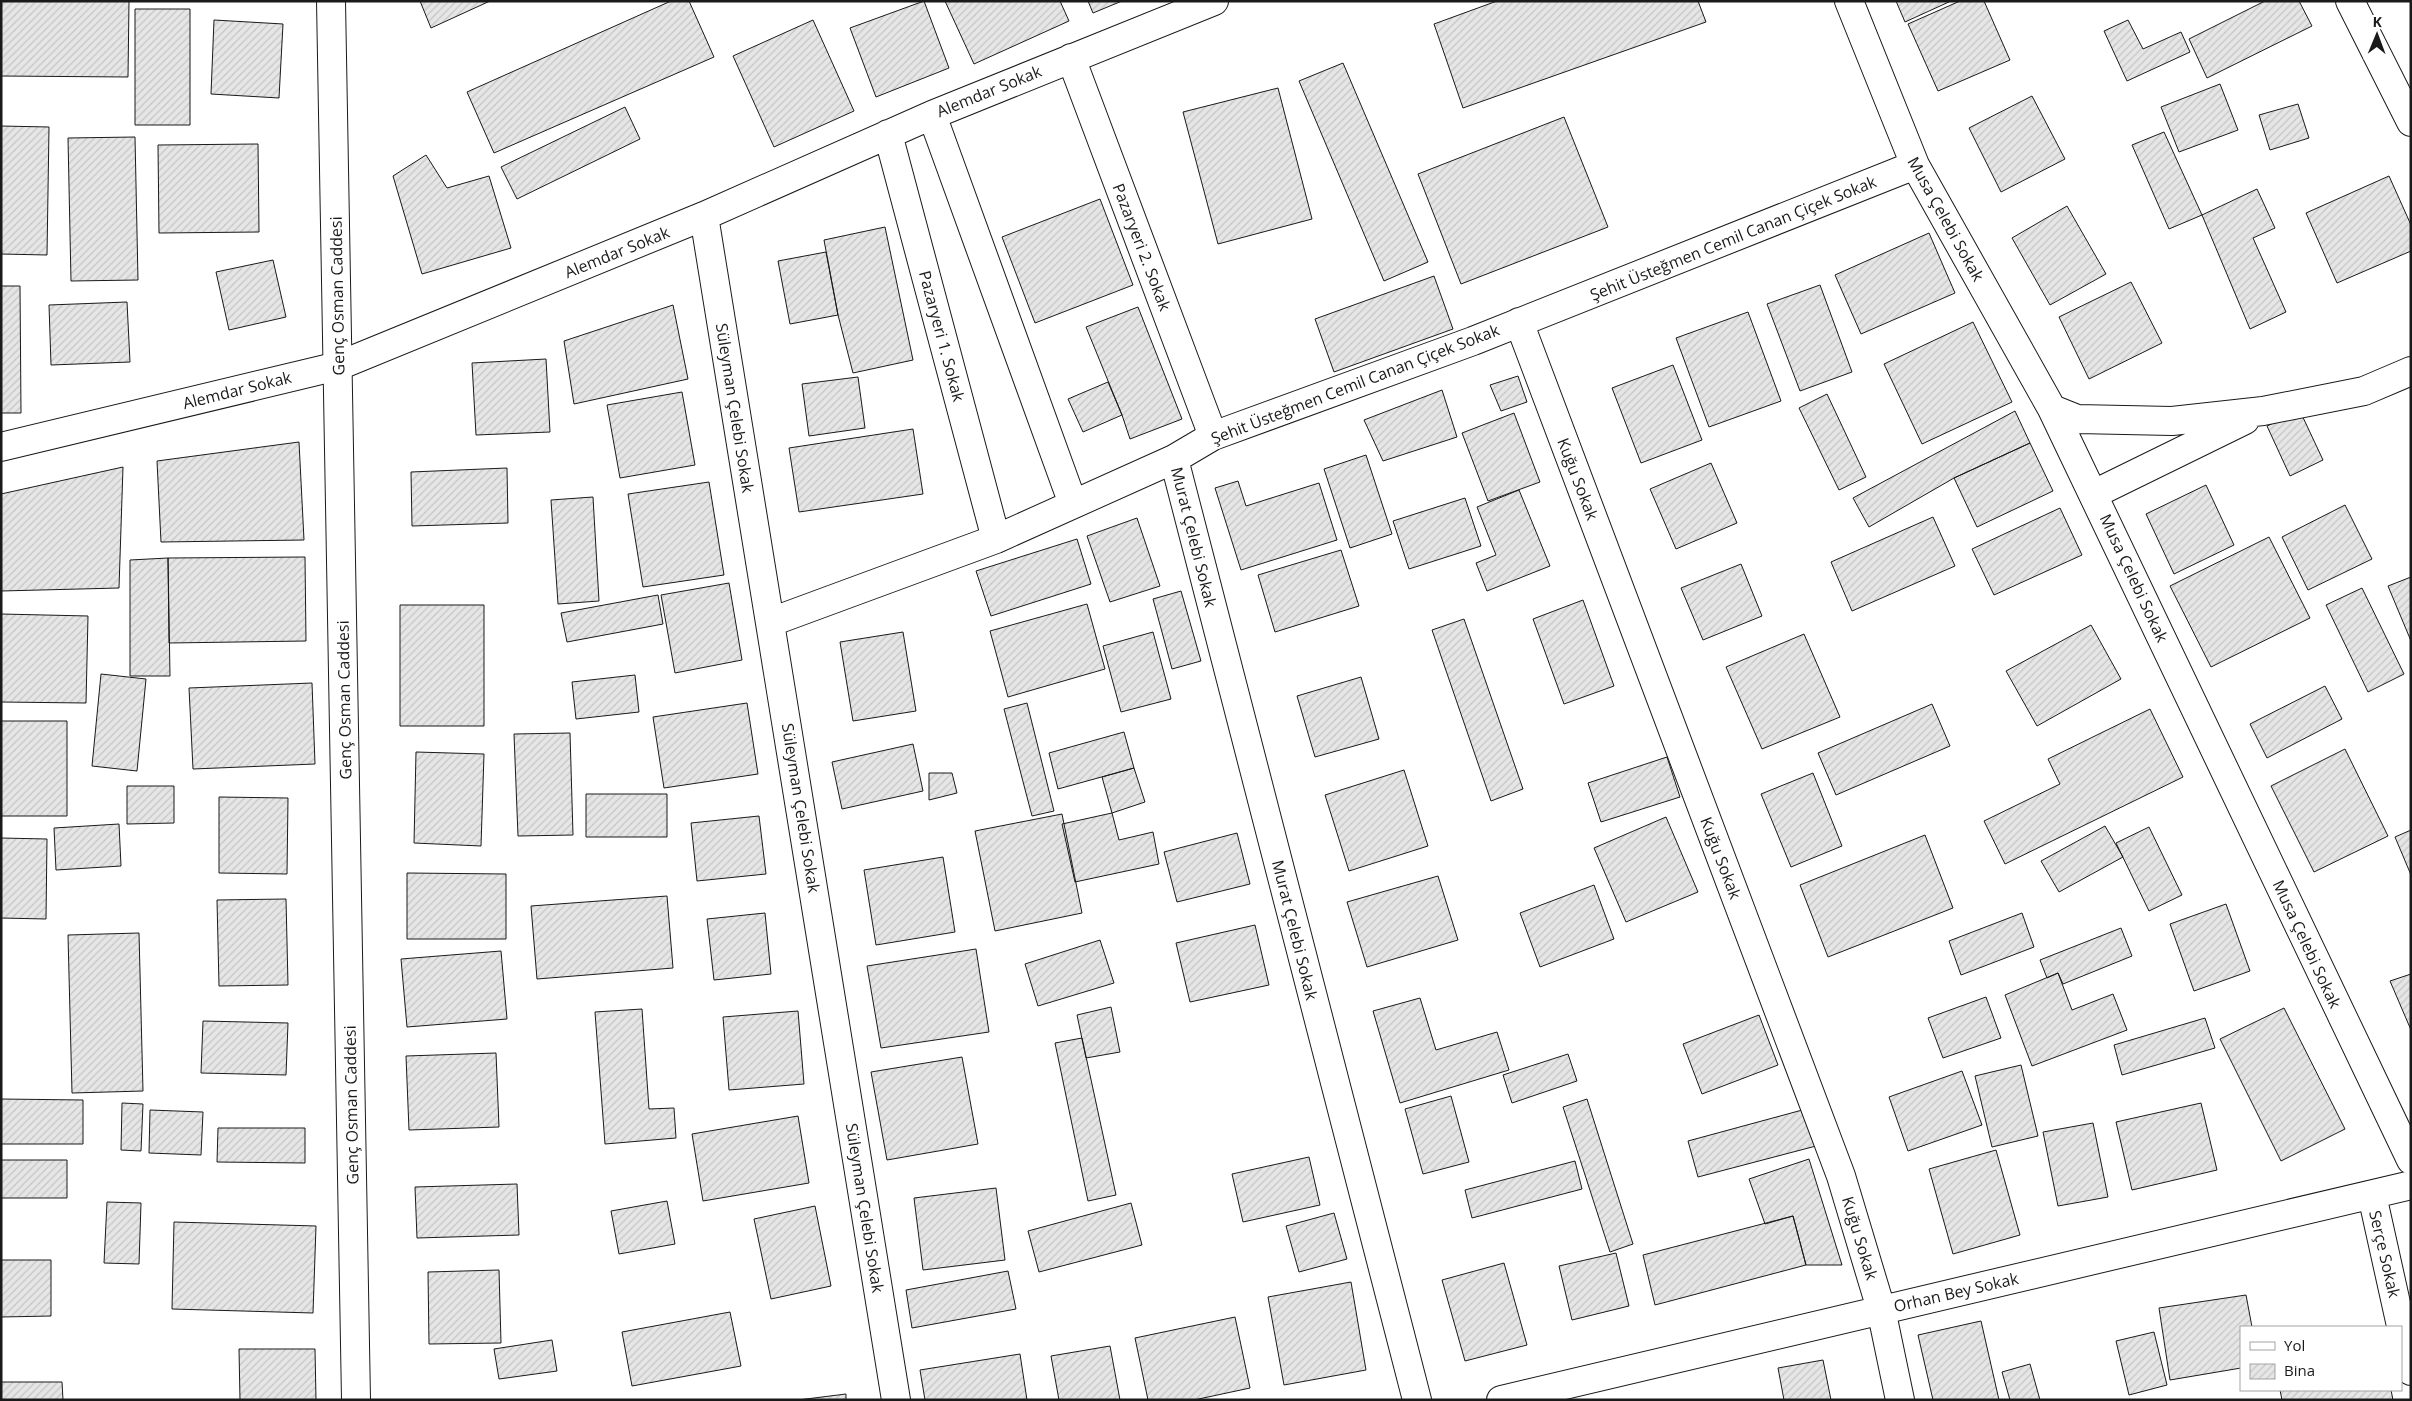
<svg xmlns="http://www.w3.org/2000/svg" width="2412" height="1401" font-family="'Open Sans',sans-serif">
	<defs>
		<pattern id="building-hatch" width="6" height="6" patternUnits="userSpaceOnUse" patternTransform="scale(1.25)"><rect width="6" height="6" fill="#e6e6e6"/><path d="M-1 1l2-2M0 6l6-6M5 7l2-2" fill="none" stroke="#c5c5c5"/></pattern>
	</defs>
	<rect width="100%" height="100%" fill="#fff"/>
	<path fill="url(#building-hatch)" stroke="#1a1a1a" d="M1 1H129L128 77 1 76Z
		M420 1H490L431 28Z
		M671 1H689L714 57 494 153 467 92Z
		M924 1 949 68 876 97 850 28Z
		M945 1H1060L1069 21 974 64Z
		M1088 1H1122L1093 13Z
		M1497 1H1698L1706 22 1463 108 1434 24Z
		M1896 1H1951L1905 22Z
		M1960 1H1984L2010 60 1938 91 1908 24Z
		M2265 1H2299L2312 26 2207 78 2189 39Z
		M135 9H190V125H135Z
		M214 20 283 24 279 98 211 94Z
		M813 20 854 111 774 147 733 56Z
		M2128 20 2143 49 2181 32 2190 52 2127 81 2104 31Z
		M1343 63 1428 262 1384 281 1299 81Z
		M2220 84 2238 130 2179 152 2161 107Z
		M1278 88 1312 219 1218 244 1183 112Z
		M2032 96 2065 159 2001 192 1969 128Z
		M2298 104 2309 138 2270 150 2259 115Z
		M625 107 640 139 517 199 501 167Z
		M1564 117 1608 227 1461 284 1418 174Z
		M1 126 49 127 47 255 1 254Z
		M2164 132 2202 215 2169 229 2132 145Z
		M135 137 138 280 71 281 68 138Z
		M258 144 259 232 159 233 158 145Z
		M426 155 447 188 489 176 511 248 422 274 393 176Z
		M2389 176 2411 225V251L2337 283 2306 213Z
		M2257 189 2275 228 2253 238 2286 312 2250 329 2202 215Z
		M1100 199 1133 285 1035 323 1002 237Z
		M2067 206 2106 274 2050 305 2012 238Z
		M885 227 913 360 853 373 838 315 824 240Z
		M1929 233 1955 293 1861 334 1835 275Z
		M826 252 838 315 790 324 778 261Z
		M273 260 286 317 229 330 216 272Z
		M1434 276 1453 329 1334 372 1315 319Z
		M2131 282 2162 343 2089 379 2059 317Z
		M1820 285 1852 372 1800 391 1767 304Z
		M1 286H20L21 413H1Z
		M127 302 130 362 51 365 49 305Z
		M673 305 688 379 574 404 564 341Z
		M1138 307 1182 419 1130 439 1122 415 1086 327Z
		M1748 312 1781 401 1709 427 1676 338Z
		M1973 322 2012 402 1922 444 1884 364Z
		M546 359 550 432 476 435 472 363Z
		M1673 365 1702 440 1641 463 1612 388Z
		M1518 376 1527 402 1501 411 1490 385Z
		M858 377 865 428 809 436 802 384Z
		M1108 382 1122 415 1083 432 1068 399Z
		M1442 390 1457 437 1383 461 1364 420Z
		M682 392 695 465 620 478 607 405Z
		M1827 394 1866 477 1839 490 1799 408Z
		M2015 411 2030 443 1954 478 1869 527 1853 498Z
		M2300 411 2323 460 2290 476 2267 426Z
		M1514 413 1540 482 1488 501 1462 433Z
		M913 429 923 494 799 512 789 448Z
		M299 442 304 540 161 542 157 461Z
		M2030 443 2053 491 1977 527 1954 478Z
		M1366 455 1392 534 1350 548 1324 469Z
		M1711 463 1737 523 1676 549 1650 489Z
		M123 467 119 588 1 591V494Z
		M507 468 508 523 412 526 411 472Z
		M1238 481 1246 506 1319 483 1337 540 1241 570 1215 488Z
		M709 482 724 575 643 587 628 494Z
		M2206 485 2234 545 2174 574 2146 514Z
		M1519 490 1550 566 1487 591 1476 563 1496 555 1477 507Z
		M593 497 599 601 558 604 551 500Z
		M1465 498 1481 546 1409 569 1393 521Z
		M2345 505 2372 559 2308 590 2282 537Z
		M2060 508 2082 555 1994 595 1972 549Z
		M1933 517 1955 566 1852 611 1831 562Z
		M1137 518 1160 586 1110 602 1087 536Z
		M2269 537 2310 618 2211 667 2170 586Z
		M1077 539 1091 584 991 616 976 571Z
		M1341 550 1359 606 1275 632 1258 575Z
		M305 557 306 641 169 643 168 558Z
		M168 558 170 676H130V560Z
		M1741 564 1762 616 1703 640 1681 588Z
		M2411 577V641L2388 586Z
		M729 583 742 660 675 673 661 595Z
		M2362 588 2404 674 2368 692 2326 605Z
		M1181 591 1201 661 1172 669 1153 599Z
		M658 595 663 624 567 642 561 613Z
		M1583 600 1614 686 1564 704 1533 619Z
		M1087 604 1105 669 1008 697 990 631Z
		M400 605H484V726H400Z
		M1 614 88 616 86 703 1 702Z
		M1464 619 1523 789 1491 801 1432 630Z
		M2091 625 2121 679 2037 726 2006 671Z
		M903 632 916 711 853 721 840 642Z
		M1153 632 1171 699 1121 712 1103 646Z
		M1804 634 1840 717 1762 749 1726 667Z
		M101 674 146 679 137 771 92 766Z
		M635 675 639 712 576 719 572 682Z
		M1361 677 1379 739 1315 757 1297 696Z
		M312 683 315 764 193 769 189 688Z
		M2325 686 2342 719 2267 758 2250 724Z
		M747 703 758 774 664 788 653 717Z
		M1027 703 1054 811 1032 816 1004 709Z
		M1932 704 1950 746 1836 795 1818 753Z
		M2150 709 2183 777 2005 864 1984 821 2060 784 2048 759Z
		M1 721H67V816H1Z
		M1124 732 1134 768 1058 789 1049 753Z
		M570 733 573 835 518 836 514 734Z
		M913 744 923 791 842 809 832 762Z
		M2345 749 2388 836 2314 872 2271 786Z
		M416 752 484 754 481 846 414 843Z
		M1667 757 1680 797 1601 822 1588 783Z
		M1134 768 1145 802 1112 813 1102 777Z
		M1404 770 1428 846 1349 871 1325 795Z
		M929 773H952L957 793 929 800Z
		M1813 773 1842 846 1791 867 1761 794Z
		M127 786H174V823L127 824Z
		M586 794H667V837H586Z
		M219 797 288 798 287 874 219 873Z
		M1112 813 1119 840 1153 832 1159 864 1075 882 1062 824Z
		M1062 814 1082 913 995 931 975 831Z
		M759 816 766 874 697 881 691 823Z
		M1666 817 1698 892 1626 922 1594 848Z
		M119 824 121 866 56 870 54 828Z
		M2105 826 2123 857 2059 892 2041 861Z
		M2149 827 2182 895 2149 911 2116 843Z
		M2411 830V875L2395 837Z
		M1237 833 1250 884 1177 902 1164 852Z
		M1925 835 1953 908 1828 957 1800 885Z
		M1 838 47 839 46 919 1 918Z
		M943 857 955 932 876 945 864 870Z
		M407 873 506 874V939H407Z
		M1438 876 1458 940 1367 967 1347 902Z
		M1594 885 1614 939 1540 967 1520 913Z
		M667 896 673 968 537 979 531 906Z
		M286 899 288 985 219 986 217 900Z
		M2226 904 2250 971 2194 991 2170 924Z
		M765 913 771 974 714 980 707 919Z
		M2022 913 2034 947 1961 975 1949 941Z
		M1255 925 1269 985 1190 1002 1176 943Z
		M2121 928 2132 956 2063 984 2058 973 2047 978 2040 960Z
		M139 933 143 1091 72 1093 68 935Z
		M1100 940 1114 983 1038 1006 1025 964Z
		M976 949 989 1032 881 1048 867 966Z
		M501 951 507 1019 407 1027 401 959Z
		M2058 973 2072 1010 2113 994 2127 1030 2032 1066 2005 995Z
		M2411 974V1030L2390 981Z
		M1986 997 2001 1038 1943 1058 1928 1018Z
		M1420 998 1436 1050 1497 1032 1509 1070 1400 1103 1373 1011Z
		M1111 1007 1120 1052 1086 1058 1077 1015Z
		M2284 1008 2345 1129 2281 1161 2220 1039Z
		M642 1009 649 1109 674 1108 676 1138 605 1144 595 1012Z
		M798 1011 804 1084 729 1090 723 1017Z
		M1759 1015 1778 1065 1702 1094 1683 1044Z
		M2205 1018 2215 1048 2122 1075 2114 1045Z
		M203 1021 288 1023 286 1075 201 1073Z
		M1082 1038 1116 1195 1088 1201 1055 1043Z
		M496 1053 499 1127 409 1130 406 1056Z
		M1568 1054 1577 1081 1512 1103 1503 1075Z
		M962 1057 978 1144 887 1160 871 1072Z
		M2021 1065 2038 1136 1992 1147 1975 1076Z
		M1962 1071 1982 1125 1908 1151 1889 1097Z
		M1451 1096 1469 1162 1423 1174 1405 1109Z
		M1 1099 83 1100V1144H1Z
		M1587 1099 1633 1244 1610 1252 1563 1107Z
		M122 1103 143 1104 141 1151 121 1150Z
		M2201 1103 2217 1170 2132 1190 2116 1122Z
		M1806 1109 1816 1146 1698 1177 1688 1141Z
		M150 1110 203 1112 201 1155 149 1153Z
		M798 1116 809 1183 703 1201 692 1134Z
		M2093 1123 2108 1197 2058 1206 2043 1132Z
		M218 1128H305V1163L217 1162Z
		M1996 1150 2020 1235 1953 1254 1929 1169Z
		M1309 1157 1320 1205 1243 1222 1232 1174Z
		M1809 1159 1842 1265H1806L1793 1216 1765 1224 1749 1179Z
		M1 1160H67V1198H1Z
		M1575 1161 1582 1189 1472 1218 1465 1190Z
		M517 1184 519 1235 417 1238 415 1187Z
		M996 1188 1005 1260 923 1270 914 1198Z
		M667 1201 675 1244 619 1254 611 1211Z
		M107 1202 141 1203 139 1264 104 1263Z
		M1131 1203 1142 1245 1039 1272 1028 1231Z
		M815 1206 831 1286 771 1299 754 1219Z
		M1334 1213 1347 1259 1299 1272 1286 1226Z
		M1793 1216 1806 1265 1655 1305 1643 1255Z
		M174 1222 316 1226 313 1313 172 1309Z
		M1616 1253 1629 1306 1572 1320 1559 1266Z
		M1 1260H51V1316L1 1317Z
		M1504 1263 1527 1345 1465 1361 1442 1280Z
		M499 1270 501 1343 429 1344 428 1272Z
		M1008 1271 1016 1309 912 1328 906 1290Z
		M1351 1282 1366 1370 1284 1385 1268 1297Z
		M2246 1295 2252 1327H2241V1368L2170 1380 2159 1308Z
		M730 1312 741 1366 632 1386 622 1332Z
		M1235 1317 1250 1388 1194 1400H1148L1135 1338Z
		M1981 1321 1999 1400H1933L1918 1335Z
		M2154 1332 2167 1385 2129 1395 2116 1341Z
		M552 1340 557 1371 499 1379 494 1349Z
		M1110 1346 1120 1400H1059L1051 1356Z
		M239 1349H315L316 1400H240Z
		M1020 1354 1027 1400H925L920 1370Z
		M1823 1360 1831 1400H1784L1778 1368Z
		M2030 1364 2040 1400H2010L2002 1372Z
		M1 1382H62L63 1400H1Z
		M2280 1390H2391L2393 1400H2282Z
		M846 1394V1400H798Z"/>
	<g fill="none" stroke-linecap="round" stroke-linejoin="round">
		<defs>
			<path id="street" d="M1849 1 1915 165 2052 409 2411 1160
				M1071 58 1213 436
				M932 115 1073 504
				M888 134 996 539
				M704 216 896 1400
				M1519 322 1841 1176 1881 1309 1900 1400
				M2052 409 2077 419 2172 421 2263 411 2364 391 2411 371
				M1 447 338 366 704 216 932 115 1214 1
				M1174 459 1417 1400
				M2094 494 2245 420
				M771 622 996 539 1174 459 1213 436 1473 341 1915 165
				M2372 1195 2411 1371
				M1501 1400 2411 1185"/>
			<path id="secondary" d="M331 1 356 1400
				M2350 1 2411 122"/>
		</defs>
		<use href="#street" stroke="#1a1a1a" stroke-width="30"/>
		<use href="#secondary" stroke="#1a1a1a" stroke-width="30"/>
		<use href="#street" stroke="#fff" stroke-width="28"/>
		<use href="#secondary" stroke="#fff" stroke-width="28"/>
	</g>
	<g text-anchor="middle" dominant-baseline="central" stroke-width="4" stroke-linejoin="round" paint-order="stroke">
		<g font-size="16" fill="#1a1a1a" stroke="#fff">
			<text transform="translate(989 91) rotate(-22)">Alemdar Sokak</text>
			<text transform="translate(1946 219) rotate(61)">Musa Çelebi Sokak</text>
			<text transform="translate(1733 238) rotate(-22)">Şehit Üsteğmen Cemil Canan Çiçek Sokak</text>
			<text transform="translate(1142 247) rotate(69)">Pazaryeri 2. Sokak</text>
			<text transform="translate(617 252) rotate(-22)">Alemdar Sokak</text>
			<text transform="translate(337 296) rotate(-91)">Genç Osman Caddesi</text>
			<text transform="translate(942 336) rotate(75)">Pazaryeri 1. Sokak</text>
			<text transform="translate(1355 384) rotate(-21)">Şehit Üsteğmen Cemil Canan Çiçek Sokak</text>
			<text transform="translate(237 390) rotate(-14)">Alemdar Sokak</text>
			<text transform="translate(735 408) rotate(81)">Süleyman Çelebi Sokak</text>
			<text transform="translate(1578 479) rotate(69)">Kuğu Sokak</text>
			<text transform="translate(1194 537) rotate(76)">Murat Çelebi Sokak</text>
			<text transform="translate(2134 578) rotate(65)">Musa Çelebi Sokak</text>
			<text transform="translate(344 700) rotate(-91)">Genç Osman Caddesi</text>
			<text transform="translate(801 808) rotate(81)">Süleyman Çelebi Sokak</text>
			<text transform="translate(1721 858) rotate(69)">Kuğu Sokak</text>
			<text transform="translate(1295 930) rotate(76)">Murat Çelebi Sokak</text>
			<text transform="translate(2307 944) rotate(65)">Musa Çelebi Sokak</text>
			<text transform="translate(351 1105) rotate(-91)">Genç Osman Caddesi</text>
			<text transform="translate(865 1208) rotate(81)">Süleyman Çelebi Sokak</text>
			<text transform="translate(1860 1238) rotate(73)">Kuğu Sokak</text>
			<text transform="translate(2385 1254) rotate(77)">Serçe Sokak</text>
			<text transform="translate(1956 1292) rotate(-13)">Orhan Bey Sokak</text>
		</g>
	</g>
	<rect width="2412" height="1401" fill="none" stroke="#1a1a1a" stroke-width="5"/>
	<rect x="2240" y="1326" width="162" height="65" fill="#ffffff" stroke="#a3a3a3"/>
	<rect x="2250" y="1342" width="25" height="8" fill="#ffffff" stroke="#a3a3a3"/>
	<text x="2284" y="1351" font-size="15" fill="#1a1a1a">Yol</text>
	<rect x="2250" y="1364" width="25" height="15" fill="url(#building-hatch)" stroke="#a3a3a3"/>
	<text x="2284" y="1376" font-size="15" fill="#1a1a1a">Bina</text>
	<g transform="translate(2377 35) rotate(1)" stroke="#ffffff" stroke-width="4" paint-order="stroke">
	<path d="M0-4L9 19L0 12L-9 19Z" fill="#1a1a1a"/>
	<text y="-8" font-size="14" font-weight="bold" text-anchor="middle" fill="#1a1a1a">K</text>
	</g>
</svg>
